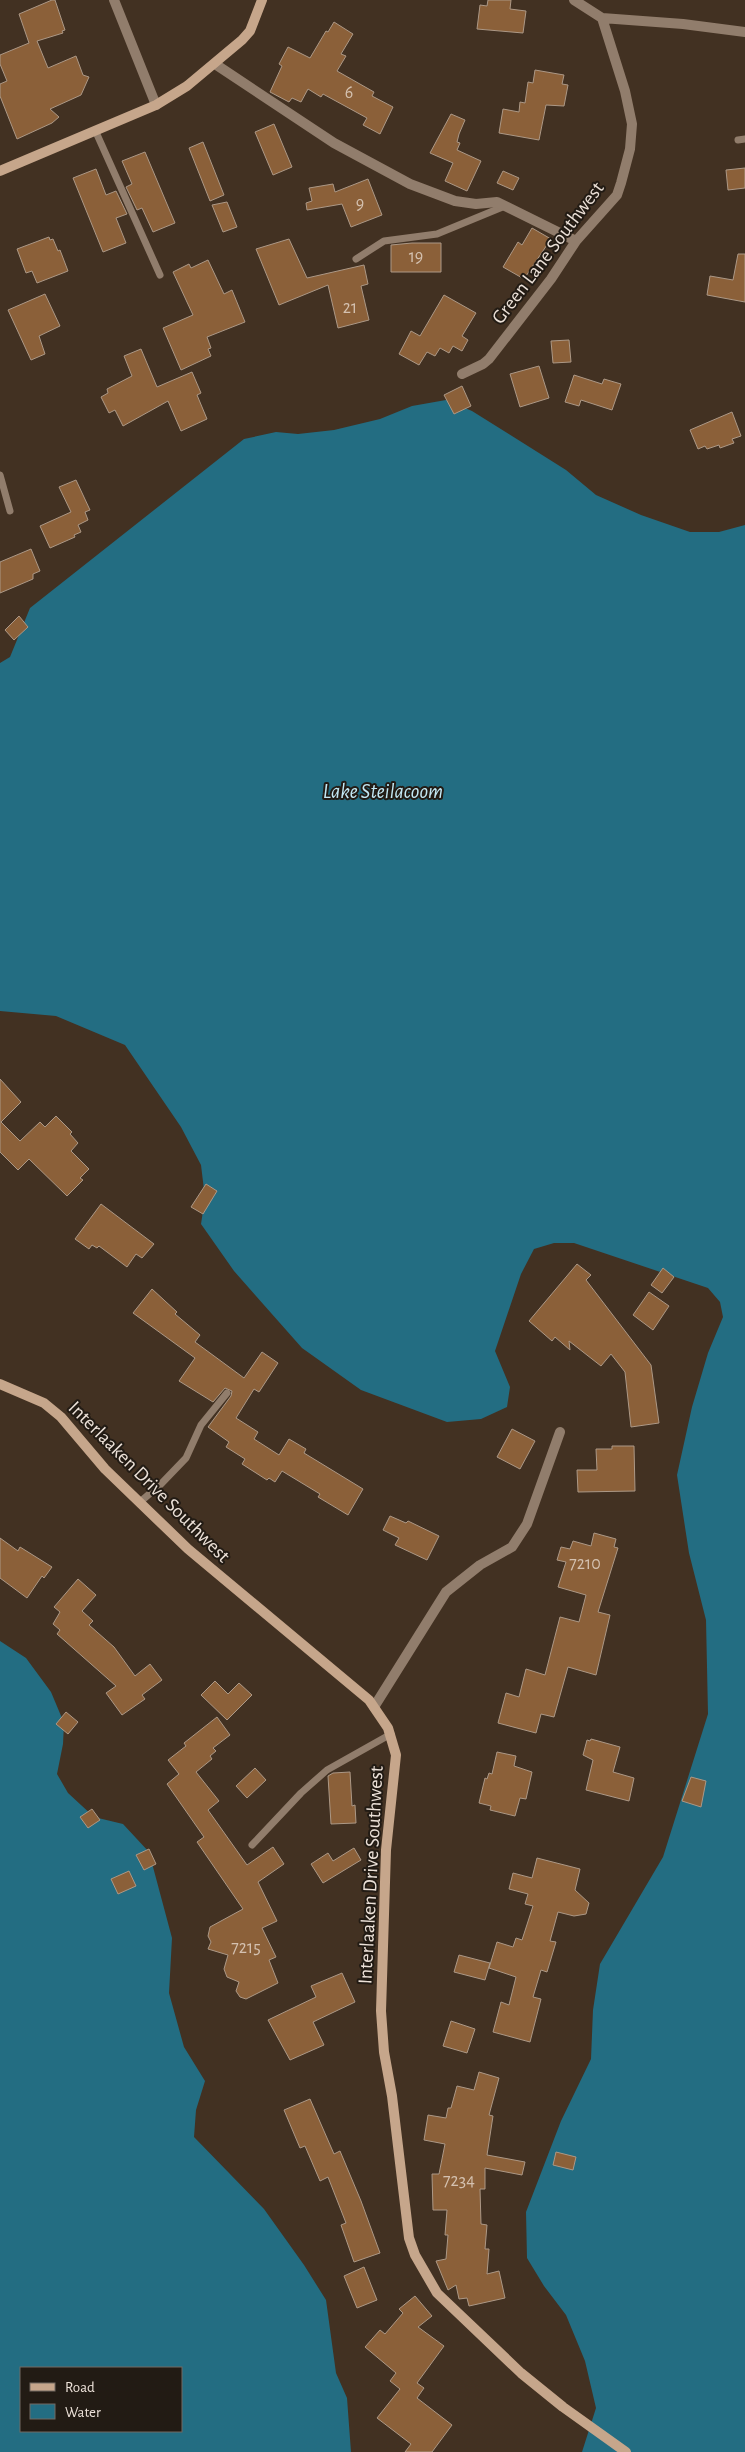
<svg xmlns="http://www.w3.org/2000/svg" width="745" height="2452" font-family="'Alegreya Sans',sans-serif">
	<rect width="100%" height="100%" fill="#423122"/>
	<path fill="#236d82" fill-rule="evenodd" d="M446 400 472 411 566 470 596 495 641 515 690 532H719L745 525V2452H582L596 2408 585 2361 566 2315 544 2286 527 2258 526 2212 561 2121 591 2059 593 2010 600 1964 663 1857 708 1714 706 1620 689 1553 677 1475 692 1407 708 1353 723 1317 720 1302 708 1288 574 1243H554L534 1249 521 1274 495 1351 510 1387 507 1407 481 1419 447 1422 361 1390 302 1348 234 1271 201 1224 205 1198 201 1165 181 1127 125 1045 56 1016 0 1011V663L10 657 30 608 244 439 276 432 298 434 334 430 380 419 412 406Z
		M0 1641 26 1658 51 1692 64 1723 63 1744 57 1774 68 1793 94 1817 123 1824 149 1852 172 1938 169 1993 184 2047 205 2081 196 2110 194 2137 264 2209 304 2265 326 2300 336 2373 347 2398 351 2452H0ZM21 2368H181V2431H21Z"/>
	<path fill="#8b6039" stroke="#ac9886" d="M52 0H55L65 30 62 31 63 33 37 41 48 68 76 56 83 75 89 77 81 95 50 109 59 117 52 123 17 139 0 96V84L7 81 0 64V55L29 43 19 14Z
		M488 0H511L510 9 526 11 523 33 477 29 480 5 487 6Z
		M334 22 353 34 341 54 346 56 337 71 374 92 372 96 393 107 380 134 363 125 367 118 323 94 321 97 308 89 301 102 292 98 289 102 270 92 282 66 279 64 288 47 310 58 326 31 328 32Z
		M535 70 564 75 562 84 568 85 564 106 546 105 539 140 499 133 503 109 519 112 520 102 525 103 528 82 533 83Z
		M451 114 465 120 459 134 457 142 460 143 457 150 481 161 467 191 445 181 453 163 430 153Z
		M274 124 292 167 273 175 255 132Z
		M203 142 224 195 210 201 189 148Z
		M145 152 175 223 153 232 142 208 137 210 126 187 132 184 122 161Z
		M745 168V188L728 190 726 170Z
		M96 169 106 195 116 191 127 214 116 218 126 243 103 252 73 178Z
		M503 171 519 178 513 190 497 183Z
		M368 179 382 215 351 227 342 204 307 210 306 203 312 201 309 188 333 184 335 192Z
		M227 202 237 227 223 232 212 205Z
		M532 228 551 239 524 279 503 267 518 242 522 245Z
		M49 237 50 240 53 239 58 251 60 250 68 271 37 283 32 271 26 273 17 249Z
		M289 239 307 278 364 265 368 284 361 286 369 320 338 328 328 285 279 305 256 249Z
		M412 243H441V272H391V245Z
		M738 254H745V302L707 295 710 276 733 280Z
		M208 260 224 294 232 290 245 322 207 337 211 348 208 349 211 356 181 370 163 328 193 315 173 272 189 264 191 268Z
		M45 294 60 326 39 336 45 354 31 360 8 310Z
		M444 295 476 313 462 336 468 340 462 351 453 346 449 353 440 348 435 356 427 352 419 365 399 354 411 331 420 336Z
		M569 340 571 362 553 363 551 341Z
		M141 349 157 387 192 372 201 393 197 395 207 419 181 431 168 401 123 426 115 410 109 413 101 397 108 393 107 389 132 376 124 356Z
		M539 366 549 398 520 407 510 374Z
		M574 375 602 384 604 379 621 384 612 410 581 400 579 406 565 402Z
		M462 386 471 406 454 414 444 395Z
		M732 412 741 436 732 439 734 443 720 448 719 445 707 449 705 446 698 449 690 430Z
		M76 480 90 510 85 512 88 520 78 525 81 532 74 535 75 537 50 548 40 526 71 512 59 487Z
		M31 549 40 571 33 574V579L0 593V562Z
		M19 616 28 627 14 640 5 630Z
		M0 1079 21 1102 1 1122 20 1141 40 1122 45 1127 56 1116 72 1132 70 1134 78 1143 71 1151 89 1169 80 1178 83 1180 67 1196 29 1159 18 1170 0 1152Z
		M206 1184 217 1191 203 1214 191 1207Z
		M101 1204 154 1244 142 1258 136 1254 127 1267 99 1246 97 1248 92 1245 89 1249 75 1239Z
		M577 1264 591 1275 586 1280 651 1365 659 1423 631 1427 625 1372 611 1354 601 1366 569 1341 570 1350 555 1337 552 1341 529 1321Z
		M663 1268 674 1277 662 1293 651 1285Z
		M152 1289 177 1312 175 1314 200 1335 195 1342 244 1378 262 1352 278 1363 259 1392 254 1389 236 1418 258 1432 254 1439 279 1455 289 1439 306 1449 304 1453 363 1489 348 1515 318 1497 320 1494 282 1471 275 1482 269 1478 267 1480 242 1464 245 1459 226 1447 229 1442 208 1427 231 1396 232 1391 225 1388 213 1402 179 1381 195 1358 133 1313Z
		M649 1292 669 1306 653 1330 633 1315Z
		M512 1429 535 1441 520 1469 497 1457Z
		M612 1446H634L635 1491 578 1492 577 1470H597L596 1449H612Z
		M390 1516 406 1523 408 1521 439 1536 427 1560 395 1545 399 1538 383 1530Z
		M594 1533 616 1539 614 1547 618 1548 598 1612 610 1615 596 1675 568 1667 554 1717 541 1714 536 1733 498 1723 506 1693 519 1697 526 1669 545 1675 560 1617 579 1622 586 1595 558 1587 566 1562 557 1560 561 1547 570 1549 573 1541 591 1546Z
		M0 1538 18 1551 20 1547 52 1567 44 1578 42 1576 27 1598 0 1578Z
		M78 1579 96 1595 82 1611 93 1621 89 1625 114 1647 135 1676 150 1664 162 1680 142 1695 145 1699 122 1715 106 1693 116 1686 57 1634 60 1630 53 1624 60 1612 54 1607Z
		M215 1681 228 1694 239 1683 252 1695 227 1720 201 1695Z
		M66 1712 78 1722 68 1734 56 1724Z
		M217 1717 230 1735 213 1748 216 1751 210 1756 212 1759 196 1772 219 1801 208 1810 247 1865 273 1847 284 1864 258 1882 277 1921 262 1928 276 1957 269 1960 278 1983 246 1999 240 1997 236 1991 239 1982 227 1977 224 1969 228 1955 208 1949 211 1942 208 1936 210 1927 243 1909 197 1842 204 1837 167 1784 179 1774 168 1760 186 1746 184 1743Z
		M591 1739 620 1747 613 1772 634 1778 629 1801 586 1790 593 1760 583 1755 587 1740 590 1741Z
		M497 1752 516 1756 514 1766 532 1772 526 1799 520 1798 515 1816 490 1810 491 1806 479 1803 485 1778 487 1779 489 1773 492 1774Z
		M255 1768 266 1780 247 1798 236 1786Z
		M350 1772 352 1806 355 1805 356 1823 331 1824 328 1776 333 1773Z
		M691 1777 706 1781 701 1807 682 1801Z
		M92 1809 100 1820 88 1828 80 1817Z
		M354 1848 361 1860 323 1883 311 1864 328 1853 333 1861Z
		M149 1849 156 1864 144 1870 136 1855Z
		M537 1858 580 1869 575 1890 589 1903 586 1914 574 1916 558 1912 550 1941 556 1942 547 1972 541 1970 533 1997 541 1999 530 2042 493 2032 501 2002 509 2005 516 1977 489 1968 497 1942 513 1947 516 1938 522 1940 533 1906 525 1904 528 1894 509 1889 513 1873 532 1878Z
		M129 1871 136 1886 118 1894 111 1879Z
		M459 1955 490 1963 485 1980 454 1972Z
		M342 1973 355 2002 313 2022 324 2045 290 2060 268 2020 316 1997 311 1986Z
		M451 2021 475 2029 467 2053 443 2046Z
		M479 2072 499 2078 489 2115 493 2116 487 2155 525 2162 522 2175 485 2168V2189H480L481 2224 487 2225 485 2249H489L487 2274 499 2271 505 2298 469 2306 467 2298 459 2299 456 2285 448 2290 436 2261 446 2259 448 2235H445L447 2210H433L432 2174H439L445 2144 424 2140 428 2115 446 2118 448 2108H451L457 2086 474 2090Z
		M310 2099 334 2154 340 2151 361 2201 380 2253 354 2262 341 2225 346 2223 328 2177 320 2181 305 2146 300 2148 284 2110Z
		M556 2152 576 2157 573 2170 553 2165Z
		M364 2267 377 2300 357 2308 344 2276Z
		M415 2296 432 2316 418 2327 444 2346 417 2383 424 2388 417 2398 452 2425 432 2452H405L411 2444 377 2418 400 2389 390 2381 396 2373 365 2347 380 2330 385 2334 403 2313 399 2309Z"/>
	<g fill="none" stroke-linecap="round" stroke-linejoin="round">
		<path stroke="#917d6c" stroke-width="7" d="M95 130 160 275
			M738 140 745 139
			M356 259 384 241 437 234 505 206
			M0 475 10 511
			M140 1502 161 1484 186 1458 201 1425 227 1393
			M252 1845 301 1793 327 1770 391 1734"/>
		<path stroke="#917d6c" stroke-width="10" d="M114 0 156 105
			M574 0 602 18 683 24 745 32
			M215 64 334 143 410 184 455 201 476 204 497 202 576 241
			M462 374 483 364 489 359 551 279 576 241 617 195 621 183 630 149 632 124 625 91 602 18
			M374 1707 446 1592 480 1565 512 1547 527 1524 560 1432"/>
		<path stroke="#c6a68b" stroke-width="10" d="M0 171 156 105 187 86 242 40 250 31 262 0
			M0 1384 44 1403 61 1417 105 1469 188 1549 369 1700 388 1728 396 1755 386 1850 381 2011 384 2052 392 2096 409 2238 415 2255 437 2293 521 2373 563 2407 626 2452"/>
	</g>
	<g text-anchor="middle" dominant-baseline="central" stroke-width="4" stroke-linejoin="round" paint-order="stroke">
		<g font-size="18" fill="#d4c1b0">
			<text x="349" y="93">6</text>
			<text x="360" y="204">9</text>
			<text x="416" y="257">19</text>
			<text x="350" y="308">21</text>
			<text x="585" y="1564">7210</text>
			<text x="246" y="1948">7215</text>
			<text x="459" y="2181">7234</text>
		</g>
		<g font-size="20" fill="#ece1d8" stroke="#221b14">
			<text transform="translate(548 253) rotate(-53)">Green Lane Southwest</text>
			<text transform="translate(149 1482) rotate(45)">Interlaaken Drive Southwest</text>
			<text transform="translate(371 1875) rotate(-87)">Interlaaken Drive Southwest</text>
		</g>
		<g font-size="21" font-style="italic" fill="#c3e9f5" stroke="#221b14">
			<text x="383" y="791">Lake Steilacoom</text>
		</g>
	</g>
	<rect x="20" y="2367" width="162" height="65" fill="#221b14" stroke="#736a62"/>
	<rect x="30" y="2383" width="25" height="8" fill="#c6a68b" stroke="#736a62"/>
	<text x="65" y="2392" font-size="15" fill="#ece1d8">Road</text>
	<rect x="30" y="2404" width="25" height="15" fill="#236d82" stroke="#736a62"/>
	<text x="65" y="2417" font-size="15" fill="#ece1d8">Water</text>
</svg>
